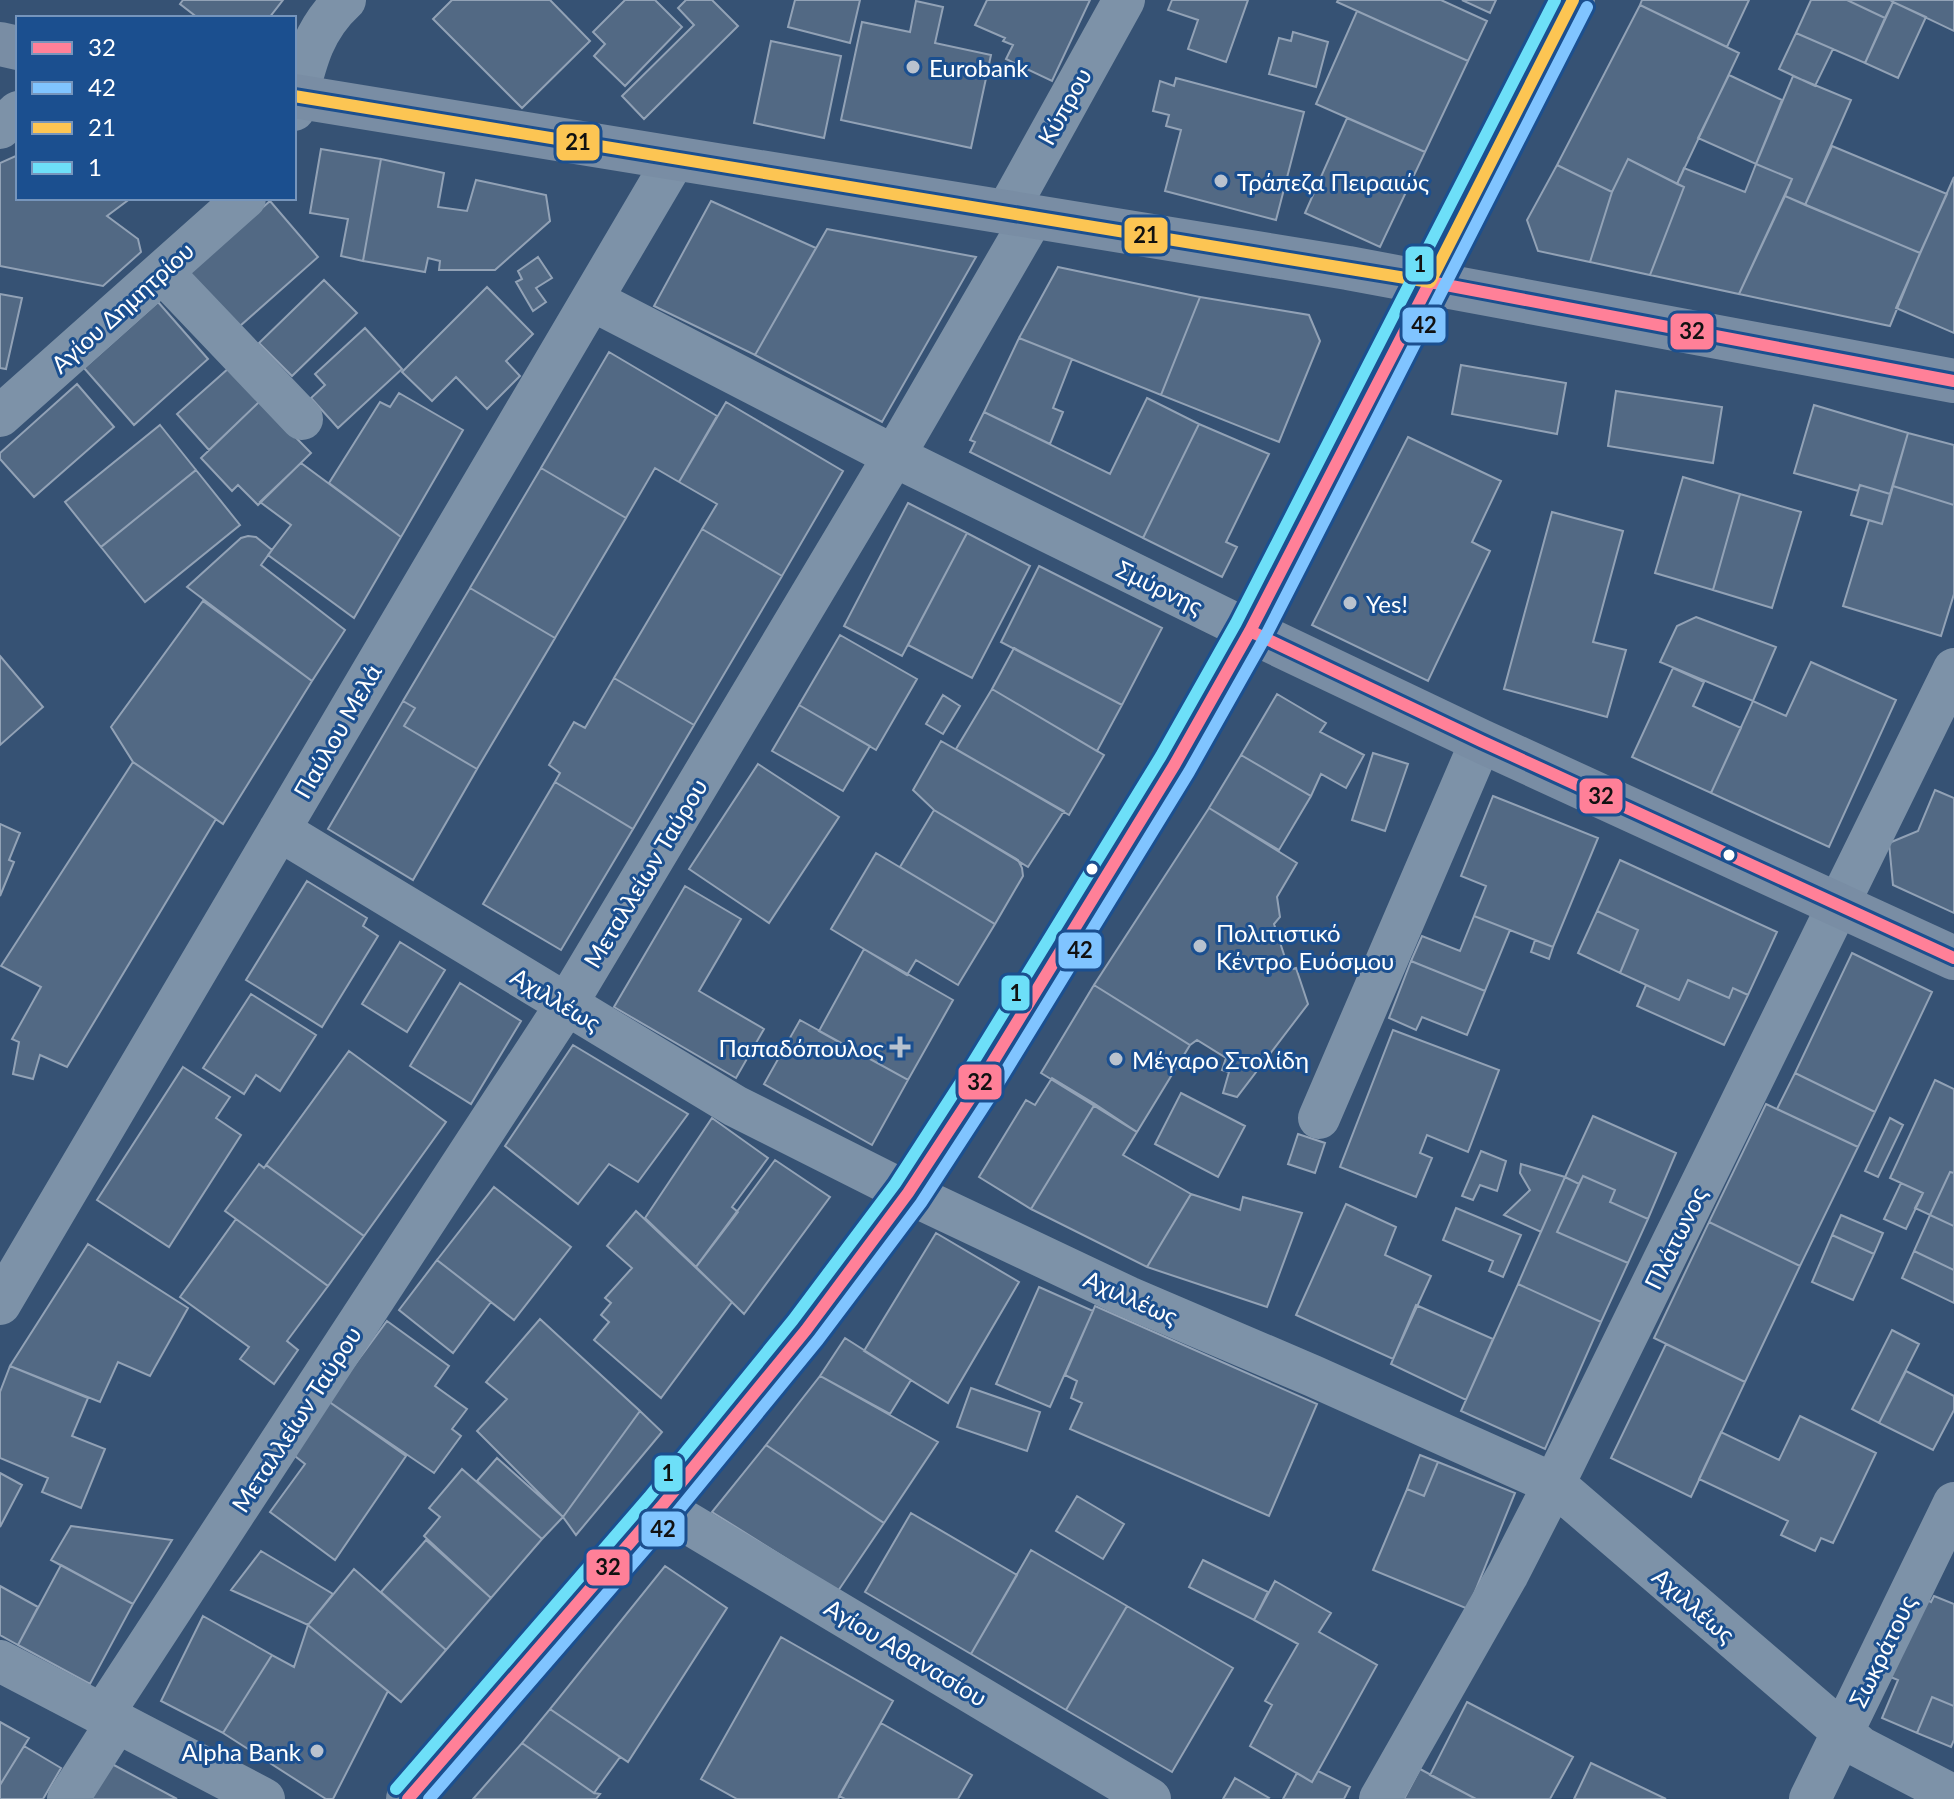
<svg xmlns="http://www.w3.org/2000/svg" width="1954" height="1799" font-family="Lato,sans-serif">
	<rect width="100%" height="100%" fill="#365274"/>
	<path fill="#526984" stroke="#92a2b6" stroke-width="2" d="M183 0H283L269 18H198L180 4Z
		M452 0H550L590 41 522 108 433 19Z
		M625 0H655L682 27 625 86 594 56 605 44 593 32Z
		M686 0H712L738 26 644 119 622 96 694 25 678 8Z
		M795 0H860L850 43 788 27Z
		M987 0H1090L1052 81 1006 59 1013 45 1003 41 1005 38 975 25Z
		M1172 0H1248L1226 62 1188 49 1198 20 1168 10Z
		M1338 0H1441L1487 21 1468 61 1337 2Z
		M1462 0H1496L1490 13Z
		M1642 0H1749L1727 47 1640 5Z
		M1811 0H1847L1885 18 1865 63 1796 33Z
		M1847 0H1890L1893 2 1885 18Z
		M1890 0H1954V31L1893 2Z
		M916 1 943 7 935 43 991 55 971 148 841 120 862 22 910 32Z
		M1893 2 1926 17 1898 78 1865 63Z
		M1640 5 1739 53 1677 184 1628 159 1612 192 1557 165Z
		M1357 11 1468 61 1425 152 1316 104Z
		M1293 32 1328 42 1316 87 1269 74 1279 38 1291 41Z
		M1796 33 1833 49 1815 86 1779 69Z
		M771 41 841 56 824 138 754 123Z
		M1729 75 1782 100 1756 164 1698 138Z
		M1793 76 1851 100 1805 205 1785 196 1792 179 1756 164Z
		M1176 78 1304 112 1276 220 1165 191 1181 130 1166 126 1169 115 1153 111 1160 81 1174 86Z
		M1347 118 1425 152 1380 247 1305 213Z
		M1832 146 1947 194 1920 253 1805 205Z
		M321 149 381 159 363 261 341 256 348 219 310 213Z
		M18 155V198H131L107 216 138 239 141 252 103 286 0 266V163Z
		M381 159 444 173 438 207 467 211 476 180 546 195 550 221 495 270H439L440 261 428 258 425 272 363 261Z
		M1628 159 1684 187 1650 275 1590 262 1612 192Z
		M1756 164 1792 179 1739 294 1650 275 1684 187 1677 184 1684 168 1745 192Z
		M1557 165 1612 192 1590 262 1538 251 1527 220Z
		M1954 177V333L1896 308Z
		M1785 196 1920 253 1890 326 1739 294Z
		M270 201 318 257 232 333 184 277Z
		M711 201 816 248 755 355 654 306Z
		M827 229 976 257 882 422 755 355Z
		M538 257 552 278 536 288 546 302 533 311 516 282 522 279 518 271Z
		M1058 267 1200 297 1161 395 1019 338Z
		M324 280 357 313 292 376 259 343Z
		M487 287 533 334 506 361 520 376 487 409 456 377 432 401 402 372Z
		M0 294 22 298 6 369 0 368Z
		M1200 297 1309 315 1320 341 1279 442 1161 395Z
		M158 302 208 359 134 425 84 368Z
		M365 328 402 369 338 428 311 398 325 385 315 374Z
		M1019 338 1072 359 1053 408 1063 412 1050 444 984 412Z
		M609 352 717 416 679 482 655 468 626 518 541 468Z
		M1461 365 1566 383 1557 434 1452 414Z
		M229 368 260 401 209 450 177 414Z
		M77 384 114 427 34 497 0 459V453Z
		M1616 391 1722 407 1713 463 1608 446Z
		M399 393 463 430 401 537 329 483 380 402 390 407Z
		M1147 398 1199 424 1143 538 970 452 975 442 970 440 984 412 1110 474Z
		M260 401 311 453 258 505 238 485 232 491 201 458Z
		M726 402 843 471 782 576 702 529 717 504 679 482Z
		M1814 405 1908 433 1890 494 1860 485 1858 491 1794 473Z
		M1199 424 1269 454 1226 542 1237 547 1222 577 1143 538Z
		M160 425 196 470 101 547 65 502Z
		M1908 433 1954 445V505L1893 486Z
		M1408 437 1501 481 1472 542 1490 551 1428 681 1312 625Z
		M301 463 401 537 354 618 268 555 291 525 260 502Z
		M541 468 626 518 555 638 470 588Z
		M196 470 240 525 145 602 101 547Z
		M1683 477 1740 494 1713 590 1655 573Z
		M1860 485 1890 494 1882 524 1851 515Z
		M1893 486 1954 505V594L1941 636 1843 606 1869 520 1882 524Z
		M1740 494 1801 512 1772 608 1713 590Z
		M908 503 967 533 902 656 844 626Z
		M1552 512 1623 531 1593 642 1626 650 1607 717 1504 689Z
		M702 529 782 576 694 725 614 678Z
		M967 533 1030 566 972 678 908 645Z
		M248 536 256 537 272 550 261 565 345 630 312 681 187 587 241 538Z
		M1039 566 1162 628 1122 705 1001 642Z
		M470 588 555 638 477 769 404 726 415 708 403 701Z
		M203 601 312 681 223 824 133 762 111 727Z
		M1696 617 1776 647 1753 701 1660 662 1677 626Z
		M840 635 917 679 876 750 799 705Z
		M1014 648 1122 705 1097 751 992 689Z
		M0 656 43 707 0 745Z
		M1811 662 1896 700 1829 847 1711 793 1753 701 1786 716Z
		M1673 668 1704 682 1693 706 1741 728 1711 793 1632 757Z
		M614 678 694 725 633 829 555 782 560 773 549 765 574 722 585 728Z
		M992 689 1104 755 1069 815 956 749Z
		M1277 694 1326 723 1320 732 1364 755 1346 788 1321 774 1311 796 1241 755Z
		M943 695 960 706 943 734 926 724Z
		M403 701 415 708 404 726 477 769 413 880 328 829Z
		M799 705 870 746 843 791 772 751Z
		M941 741 1064 811 1028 867 934 810 913 790Z
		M1373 753 1408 764 1385 831 1352 820Z
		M1241 755 1311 796 1279 850 1209 808Z
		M133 762 216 819 67 1067 40 1055 33 1079 13 1074 19 1042 12 1039 41 987 1 966Z
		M758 764 839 817 769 923 689 869Z
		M555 782 633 829 561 950 483 904Z
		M1935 790 1954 798V913L1893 885 1889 843 1918 831Z
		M1493 796 1598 838 1553 947 1474 916 1486 886 1461 876Z
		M1209 808 1297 863 1277 897 1280 917 1274 924 1289 970 1296 968 1308 1004 1237 1097 1223 1093 1229 1072 1222 1070 1226 1058 1197 1040 1190 1045 1094 985Z
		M934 810 1018 860 1022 868 1023 876 995 924 900 867Z
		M0 824 20 833 9 860 14 862 0 896Z
		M876 853 995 924 958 985 916 960 907 975 831 929Z
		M1620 860 1777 932 1748 995 1733 988 1729 998 1688 980 1679 1000 1620 973 1638 930 1597 911Z
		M307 881 367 918 363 926 378 936 322 1027 246 980Z
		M685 886 741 919 699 991 764 1029 736 1078 614 1007Z
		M1597 911 1638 930 1620 973 1578 953Z
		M1474 916 1510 930 1485 991 1411 961 1422 936 1460 951Z
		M1535 940 1553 947 1549 959 1531 952Z
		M400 942 445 970 407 1032 362 1004Z
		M864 949 953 1000 908 1080 819 1031Z
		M1852 953 1932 992 1875 1112 1795 1073Z
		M1411 961 1485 991 1467 1035 1422 1017 1416 1030 1389 1018Z
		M1688 980 1729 998 1733 988 1748 995 1724 1045 1637 1006 1646 985 1679 1000Z
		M460 983 521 1021 471 1104 410 1066Z
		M1094 985 1190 1045 1137 1132 1041 1073Z
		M251 994 316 1035 280 1091 256 1075 244 1094 203 1068Z
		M800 1020 908 1080 872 1145 764 1084Z
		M1393 1030 1499 1070 1468 1152 1427 1135 1420 1153 1432 1158 1416 1197 1340 1167Z
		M573 1045 688 1114 638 1182 609 1164 578 1204 505 1146Z
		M349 1051 446 1122 364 1236 266 1165Z
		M183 1067 230 1097 216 1118 241 1135 169 1247 97 1200Z
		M1795 1073 1875 1112 1858 1147 1777 1109Z
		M1052 1078 1095 1104 1031 1209 979 1177 1026 1100 1035 1105Z
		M1935 1080 1954 1089V1173L1950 1172 1930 1215 1915 1208 1923 1193 1890 1178Z
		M1181 1093 1245 1126 1218 1177 1155 1144Z
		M1095 1104 1137 1132 1123 1155 1191 1194 1147 1267 1031 1209Z
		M1766 1104 1858 1147 1800 1266 1709 1222Z
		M1593 1116 1676 1153 1648 1219 1610 1202 1615 1190 1583 1176 1579 1184 1565 1177Z
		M712 1118 768 1158 732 1207 738 1212 696 1267 645 1218Z
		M1890 1118 1903 1125 1878 1177 1865 1171Z
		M1298 1134 1325 1143 1315 1173 1288 1164Z
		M1481 1151 1506 1161 1497 1191 1480 1185 1473 1200 1462 1196Z
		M775 1160 830 1197 744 1314 696 1267Z
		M259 1164 264 1168 266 1165 364 1236 328 1286 225 1211Z
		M1521 1164 1565 1177 1541 1232 1504 1215 1530 1190 1520 1173Z
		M1950 1172 1954 1173V1226L1930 1215Z
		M1583 1176 1615 1190 1610 1202 1648 1219 1628 1263 1557 1232Z
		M1565 1177 1579 1184 1557 1232 1628 1263 1601 1322 1518 1284Z
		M1901 1183 1923 1193 1906 1229 1884 1219Z
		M494 1187 571 1247 514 1320 437 1260Z
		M1191 1194 1240 1210 1243 1197 1302 1213 1267 1307 1147 1267Z
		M1346 1204 1396 1227 1385 1255 1431 1276 1393 1359 1296 1315Z
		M1456 1208 1521 1235 1503 1277 1489 1271 1493 1261 1443 1240Z
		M636 1211 732 1302 661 1398 594 1340 609 1322 601 1315 611 1303 605 1298 632 1268 607 1246Z
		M1841 1215 1883 1233 1874 1254 1832 1235Z
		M1930 1215 1954 1226V1270L1914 1251Z
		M236 1219 328 1286 287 1341 298 1350 274 1384 240 1359 249 1347 180 1297Z
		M1709 1222 1800 1266 1745 1382 1654 1338Z
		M936 1233 1019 1282 948 1403 864 1351Z
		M1832 1235 1874 1254 1853 1300 1812 1282Z
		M88 1244 188 1308 150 1376 118 1362 100 1402 10 1366Z
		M1914 1251 1954 1270V1303L1902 1278Z
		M437 1260 491 1302 453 1353 399 1310Z
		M1518 1284 1601 1322 1545 1449 1461 1411Z
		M1039 1287 1093 1311 1050 1407 996 1384Z
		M1416 1305 1493 1339 1466 1400 1391 1364Z
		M1095 1306 1317 1404 1269 1516 1070 1429 1082 1403 1071 1398 1077 1381 1065 1375Z
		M540 1319 640 1411 563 1517 477 1431 507 1399 486 1382Z
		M387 1321 449 1366 435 1386 467 1409 452 1429 461 1436 434 1473 328 1401Z
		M1892 1330 1919 1344 1879 1423 1852 1409Z
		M845 1338 911 1380 890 1414 820 1376Z
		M1666 1344 1745 1382 1691 1497 1611 1458Z
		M10 1366 88 1398 72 1436 105 1449 81 1508 42 1492 48 1478 0 1458V1392Z
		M1906 1371 1954 1396V1410L1933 1450 1879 1423Z
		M820 1376 938 1442 884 1523 766 1445Z
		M971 1388 1040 1412 1027 1451 957 1427Z
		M328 1401 406 1456 335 1560 270 1512 305 1464 291 1453Z
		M640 1411 662 1432 576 1535 563 1517Z
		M1800 1416 1876 1453 1833 1543 1821 1538 1815 1551 1781 1535 1788 1521 1699 1479 1721 1432 1779 1460Z
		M766 1445 884 1523 838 1591 712 1512Z
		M1420 1455 1438 1462 1424 1496 1407 1489Z
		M497 1458 563 1517 542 1539 477 1481Z
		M1438 1462 1515 1493 1468 1609 1373 1570 1407 1489 1424 1496Z
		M462 1469 542 1539 491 1598 424 1536 440 1517 429 1508Z
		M0 1473 22 1485 0 1527Z
		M1077 1496 1124 1524 1103 1559 1056 1531Z
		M911 1513 1017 1575 971 1654 865 1592Z
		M71 1526 172 1540 133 1604 51 1560Z
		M426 1540 491 1598 446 1650 381 1592Z
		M1031 1550 1127 1606 1066 1710 971 1654Z
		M261 1551 333 1594 308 1625 231 1590Z
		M1203 1560 1268 1592 1254 1620 1189 1587Z
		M61 1565 133 1604 90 1684 18 1645Z
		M665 1566 727 1608 628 1762 550 1709Z
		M354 1569 446 1650 401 1702 308 1625Z
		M1275 1581 1331 1613 1319 1632 1377 1665 1312 1782 1250 1746 1272 1705 1265 1701 1298 1644 1254 1620Z
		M0 1586 38 1607 18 1645 0 1635Z
		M1934 1596 1954 1604V1706L1932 1697 1917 1733 1882 1718 1898 1680 1888 1676 1922 1597 1931 1602Z
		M1127 1606 1233 1668 1172 1772 1066 1710Z
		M203 1616 272 1655 223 1733 161 1701Z
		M308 1625 388 1691 333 1799H326L223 1733 272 1655 294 1667Z
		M781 1637 893 1701 838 1799H737L701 1779Z
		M1932 1697 1954 1706V1740L1951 1747 1917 1733Z
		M1467 1702 1573 1757 1550 1799H1476L1430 1775Z
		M550 1709 620 1757 594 1793 522 1743Z
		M0 1722 29 1738 0 1785Z
		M881 1723 972 1775 958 1799H845L839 1796Z
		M522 1743 594 1793 600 1794 596 1799H473Z
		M24 1746 61 1768 43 1799H0V1785Z
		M1591 1763 1666 1799H1574Z
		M112 1764 177 1799H88Z
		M1420 1769 1476 1799H1404Z
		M1318 1771 1350 1787 1344 1799H1283L1297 1773 1312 1782Z
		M1235 1778 1269 1798 1268 1799H1223Z"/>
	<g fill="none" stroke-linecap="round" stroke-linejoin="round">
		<path stroke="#7d92a8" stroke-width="42" d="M294 110C305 67 311 31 345 0
			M0 128 18 112
			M1006 213 1124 0
			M162 272 302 419
			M592 300 894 456 1250 631
			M0 416 245 198
			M279 830 735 1106 908 1193 1128 1297 1313 1376 1554 1484 1860 1747 1954 1796
			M1319 1118 1481 741
			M0 1304 675 158
			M661 1507 1150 1799
			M0 1661 264 1799
			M103 1714 566 1005 894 456 1032 218
			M68 1799 117 1722
			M1380 1799 1508 1574 1554 1484 1954 669
			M1810 1799 1954 1503"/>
		<path stroke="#798da4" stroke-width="44" d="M0 44 18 48
			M294 96 1348 268 1954 381
			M1250 631 1481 741 1954 958
			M408 1799 661 1507 806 1330 908 1193 975 1091 1175 764 1250 631 1573 0"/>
		<defs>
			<path id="bus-1" d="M1430 282 1954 381
				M1250 631 1481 741 1954 958
				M408 1799 661 1507 806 1330 908 1193 975 1091 1175 764 1250 631 1430 282"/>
			<path id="bus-2" d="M429 1799 673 1517 818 1340 921 1203 988 1100 1189 772 1264 639 1587 7"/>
			<path id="bus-3" d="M294 96 1430 282
				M1430 282 1573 0"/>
			<path id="bus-4" d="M396 1789 649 1497 793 1320 895 1184 961 1082 1161 756 1236 623 1555 0"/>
		</defs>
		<use href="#bus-1" stroke="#1b4f8f" stroke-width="18"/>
		<use href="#bus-2" stroke="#1b4f8f" stroke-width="18"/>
		<use href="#bus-3" stroke="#1b4f8f" stroke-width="18"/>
		<use href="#bus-4" stroke="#1b4f8f" stroke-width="18"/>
		<use href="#bus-1" stroke="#ff8098" stroke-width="12"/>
		<use href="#bus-2" stroke="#80c4ff" stroke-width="12"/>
		<use href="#bus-3" stroke="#fcc553" stroke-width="12"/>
		<use href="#bus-4" stroke="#6ddff8" stroke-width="12"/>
	</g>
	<g fill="#b9c2ce" stroke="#1b4f8f" stroke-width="3">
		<circle cx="913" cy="67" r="8"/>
		<circle cx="1221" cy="181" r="8"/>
		<circle cx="1350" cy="603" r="8"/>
		<circle cx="1200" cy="946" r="8"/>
		<path d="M896 1035h8v8h8v8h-8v8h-8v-8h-8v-8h8z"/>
		<circle cx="1116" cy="1059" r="8"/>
		<circle cx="317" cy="1751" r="8"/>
	</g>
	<g fill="#fff" stroke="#1b4f8f" stroke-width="3">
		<circle cx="1729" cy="855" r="7"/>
		<circle cx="1092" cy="869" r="7"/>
	</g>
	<g text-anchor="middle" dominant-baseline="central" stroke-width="6" stroke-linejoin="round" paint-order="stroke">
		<g font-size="24" fill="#fff" stroke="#1b4f8f" text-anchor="start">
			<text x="929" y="67">Eurobank</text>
			<text x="1237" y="181">Τράπεζα Πειραιώς</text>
			<text x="1366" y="603">Yes!</text>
			<text x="1216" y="932">Πολιτιστικό<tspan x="1216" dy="28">Κέντρο Ευόσμου</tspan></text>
			<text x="884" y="1047" text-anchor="end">Παπαδόπουλος</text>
			<text x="1132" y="1059">Μέγαρο Στολίδη</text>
			<text x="301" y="1751" text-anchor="end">Alpha Bank</text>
		</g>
		<g font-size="24" fill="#fff" stroke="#1b4f8f">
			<text transform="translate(1064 106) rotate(-61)">Κύπρου</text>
			<text transform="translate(122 307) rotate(-42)">Αγίου Δημητρίου</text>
			<text transform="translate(1160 587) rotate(26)">Σμύρνης</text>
			<text transform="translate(337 731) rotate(-60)">Παύλου Μελά</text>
			<text transform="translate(645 873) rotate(-59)">Μεταλλείων Ταύρου</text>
			<text transform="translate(556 999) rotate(31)">Αχιλλέως</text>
			<text transform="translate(1675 1238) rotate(-64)">Πλάτωνος</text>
			<text transform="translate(1131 1297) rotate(24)">Αχιλλέως</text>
			<text transform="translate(296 1419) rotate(-57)">Μεταλλείων Ταύρου</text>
			<text transform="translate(1694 1605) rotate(41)">Αχιλλέως</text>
			<text transform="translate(1882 1651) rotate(-64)">Σωκράτους</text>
			<text transform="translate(906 1652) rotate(31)">Αγίου Αθανασίου</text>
		</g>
	</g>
	<g stroke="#1b4f8f" stroke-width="3">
		<rect x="555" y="123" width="46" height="39" rx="8" fill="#fcc553"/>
		<rect x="1123" y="216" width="46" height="39" rx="8" fill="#fcc553"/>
		<rect x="1404" y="245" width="31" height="38" rx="8" fill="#6ddff8"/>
		<rect x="1401" y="306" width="46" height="38" rx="8" fill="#80c4ff"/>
		<rect x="1669" y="312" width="46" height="39" rx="8" fill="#ff8098"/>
		<rect x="1578" y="777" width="46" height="38" rx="8" fill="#ff8098"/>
		<rect x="1057" y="931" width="46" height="39" rx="8" fill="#80c4ff"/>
		<rect x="1000" y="974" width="31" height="38" rx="8" fill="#6ddff8"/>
		<rect x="957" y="1063" width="46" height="38" rx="8" fill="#ff8098"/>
		<rect x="653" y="1454" width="31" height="39" rx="8" fill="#6ddff8"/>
		<rect x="640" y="1510" width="46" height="38" rx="8" fill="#80c4ff"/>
		<rect x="585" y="1548" width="46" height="39" rx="8" fill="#ff8098"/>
	</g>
	<g font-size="22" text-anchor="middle" font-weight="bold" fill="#111">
		<text x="578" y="150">21</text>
		<text x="1146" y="243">21</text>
		<text x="1420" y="272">1</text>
		<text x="1424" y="333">42</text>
		<text x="1692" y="339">32</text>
		<text x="1601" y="804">32</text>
		<text x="1080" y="958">42</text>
		<text x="1016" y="1001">1</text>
		<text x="980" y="1090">32</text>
		<text x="668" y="1481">1</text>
		<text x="663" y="1537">42</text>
		<text x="608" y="1575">32</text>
	</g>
	<rect x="16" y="16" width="280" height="184" fill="#1b4f8f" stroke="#7695bc" stroke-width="2"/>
	<rect x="32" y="42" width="40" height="12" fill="#ff8098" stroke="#7695bc" stroke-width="2"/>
	<text x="88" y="56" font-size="24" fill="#ffffff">32</text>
	<rect x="32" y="82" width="40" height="12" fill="#80c4ff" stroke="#7695bc" stroke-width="2"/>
	<text x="88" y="96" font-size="24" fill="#ffffff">42</text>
	<rect x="32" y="122" width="40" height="12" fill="#fcc553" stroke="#7695bc" stroke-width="2"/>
	<text x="88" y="136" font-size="24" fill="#ffffff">21</text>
	<rect x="32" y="162" width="40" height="12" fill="#6ddff8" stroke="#7695bc" stroke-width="2"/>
	<text x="88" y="176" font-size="24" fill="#ffffff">1</text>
</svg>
